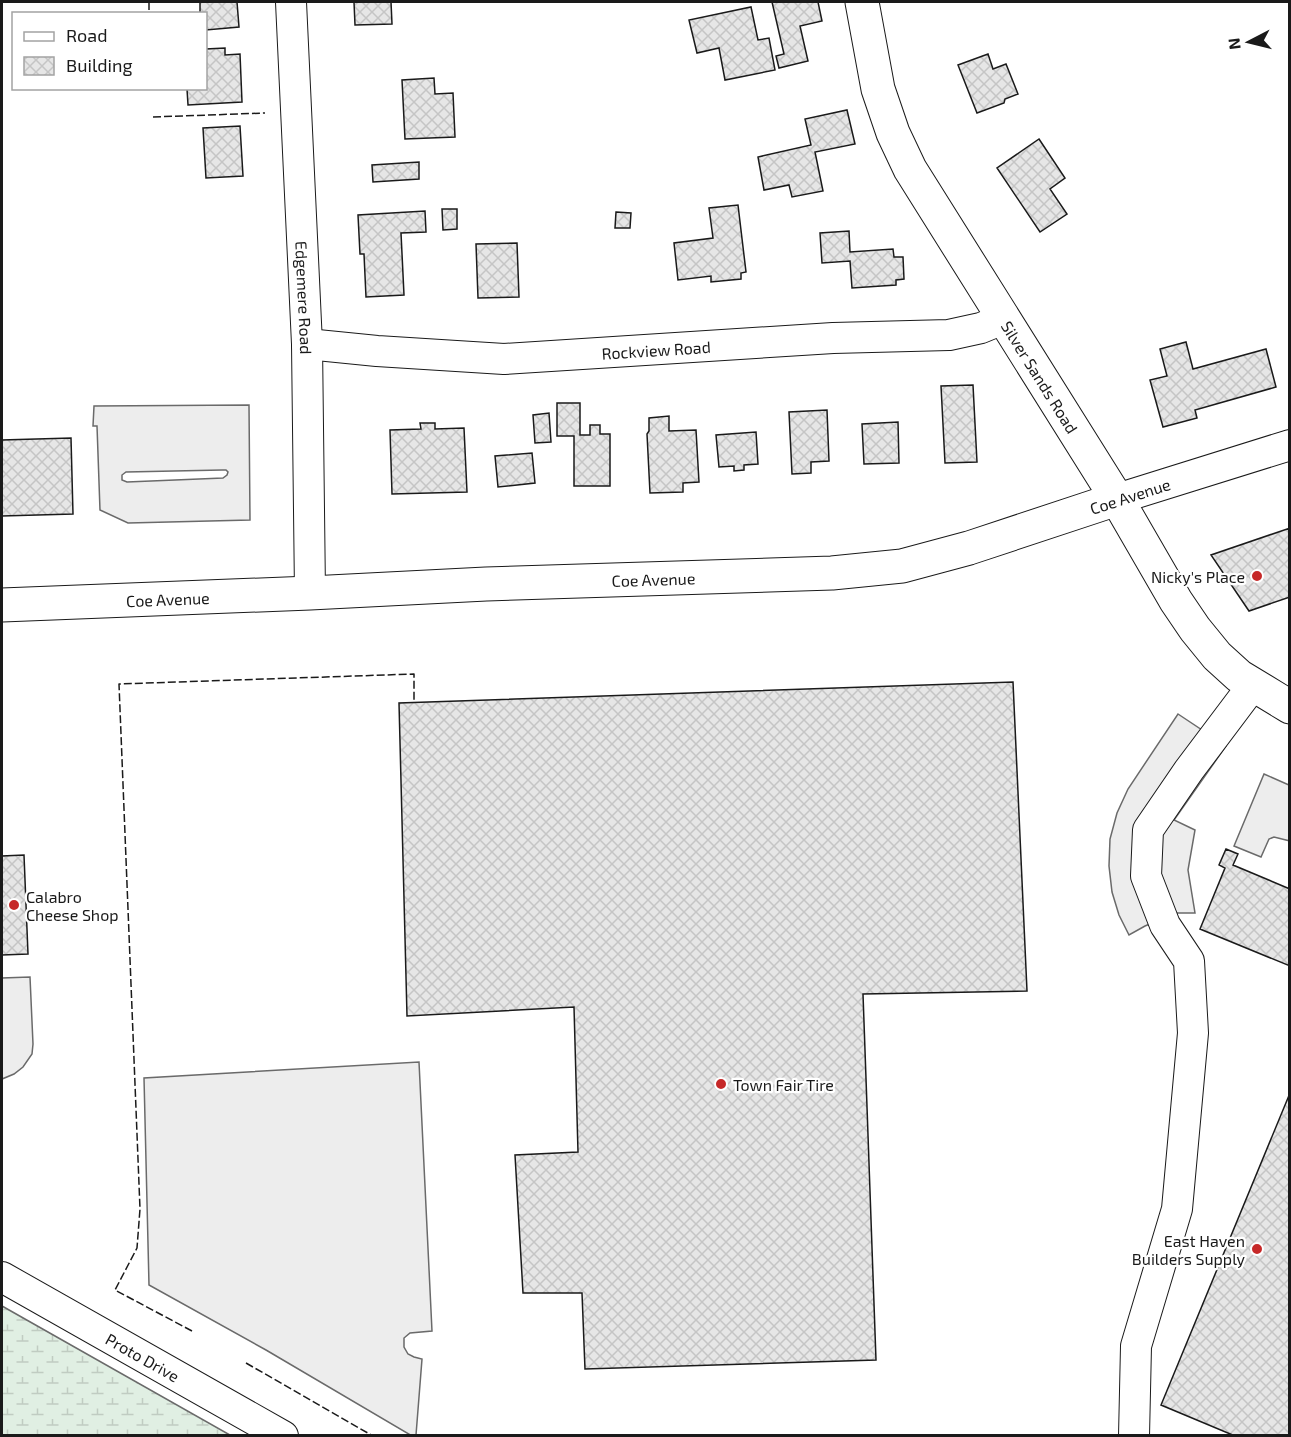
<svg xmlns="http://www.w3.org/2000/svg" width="1291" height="1437" font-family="'Exo 2',sans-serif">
	<defs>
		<pattern id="wetland-marsh" width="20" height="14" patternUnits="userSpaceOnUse" patternTransform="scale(1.5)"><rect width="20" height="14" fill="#e0efe3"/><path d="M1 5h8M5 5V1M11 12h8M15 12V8" fill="none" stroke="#c0ccc2"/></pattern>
		<pattern id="building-cross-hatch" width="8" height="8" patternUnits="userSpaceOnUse" patternTransform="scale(1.5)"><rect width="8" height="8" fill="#e6e6e6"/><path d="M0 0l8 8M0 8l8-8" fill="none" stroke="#c5c5c5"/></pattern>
	</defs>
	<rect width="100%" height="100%" fill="#fff"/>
	<path fill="url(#wetland-marsh)" stroke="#6a6a6a" stroke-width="1.5" d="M2 1306 230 1435H2Z"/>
	<path fill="#ededed" stroke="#6a6a6a" stroke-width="1.5" fill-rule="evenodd" d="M249 405 250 520 128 523 100 510 97 426H93L94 406ZM222 470H226L228 472 227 475 223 478 127 482 122 480V475L126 472Z
		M1178 714 1226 746 1174 820 1195 830 1188 870 1195 913H1176L1145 926 1129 935 1119 915 1112 892 1109 866 1110 839 1117 813 1128 789Z
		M1264 774 1289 785 1290 841 1274 837 1269 839 1261 857 1234 846Z
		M30 977 33 1044 32 1054 23 1067 14 1074 2 1079V978Z
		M419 1062 432 1331 410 1333 404 1338V1347L408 1354 414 1357 422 1359 416 1435 412 1436 266 1350 149 1285 144 1078Z"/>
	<path fill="url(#building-cross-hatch)" stroke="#1a1a1a" stroke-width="1.5" d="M200 2H237L239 27 206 30V14H200Z
		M354 2H391L392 24 355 25Z
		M772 2H818L822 21 800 26 808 61 779 68 776 56 784 54Z
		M751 7 758 40 769 38 775 70 725 80 719 48 697 53 689 20Z
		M225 48V55L240 54 242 102 188 105 187 89 206 88V49Z
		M988 54 993 69 1006 64 1018 94 1005 99 1004 103 977 113 958 65Z
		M434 78 435 94 453 93 455 137 405 139 402 80Z
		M847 110 855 144 815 152 823 191 792 197 789 185 764 190 758 157 811 145 805 119Z
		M240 126 243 176 206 178 203 128Z
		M1039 139 1065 178 1050 189 1067 214 1040 232 997 168Z
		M419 162V179L373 182 372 165Z
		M738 205 746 272 741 273V279L711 282V276L678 280 674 243 713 238 709 208Z
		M442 209H457V229L443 230Z
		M425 211 426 232 401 233 404 295 366 297 364 254H360L358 215Z
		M616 212 631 213 630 228H615Z
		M849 231 850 252 893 249 894 257H903L904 279 896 280V285L852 288 850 261 822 263 820 233Z
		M517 243 519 297 478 298 476 244Z
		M1186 342 1193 369 1266 349 1276 387 1195 410 1197 418 1163 427 1150 380 1167 376 1160 349Z
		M973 385 977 462 945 463 941 386Z
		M557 403H580V435H590V425H600V434H610V486H574V436H557Z
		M827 410 829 461 811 462V473L792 474 789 412Z
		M549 413 551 442 535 443 533 415Z
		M669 416V431L696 430 699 482 683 483V492L650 493 647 434 649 431V418Z
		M898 422 899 463 864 464 862 424Z
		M420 423H435V429L464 428 467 492 392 494 390 430 421 429Z
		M756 432 758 464 744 465V470L734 471V466L719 467 716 435Z
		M71 438 73 514 2 516V440Z
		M532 453 535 483 498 487 495 456Z
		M1290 528V597L1249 611 1211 555Z
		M1013 682 1027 991 863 994 876 1360 585 1369 582 1293H523L515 1155 578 1152 574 1007 407 1016 399 703Z
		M1226 849 1238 854 1233 865 1290 889V966L1200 929 1225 868 1219 865Z
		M24 855 28 954 2 955V856Z
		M1290 1093V1436H1235L1161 1405Z"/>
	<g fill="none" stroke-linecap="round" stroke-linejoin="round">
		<defs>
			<g id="minor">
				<path id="s1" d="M291 2 307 344 310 593"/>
				<path id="s2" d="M307 344 377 351 504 359 833 338 949 335 981 328 1003 319"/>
				<path d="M1117 499 1290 445"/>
				<path id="s3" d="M2 1277 283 1436"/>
				<path d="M1134 1436 1136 1346 1177 1209 1193 1033 1189 961 1165 925 1146 876 1148 830 1189 770 1253 685"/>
			</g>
			<g id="major">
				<path id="s4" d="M862 2 878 89 893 133 910 169 1117 499 1176 601 1195 629 1217 656 1239 676 1290 707"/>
				<path id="s5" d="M2 605 310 593 486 584 832 573 902 566 969 548 1117 499"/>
			</g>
		</defs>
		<use href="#minor" stroke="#1a1a1a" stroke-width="32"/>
		<use href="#major" stroke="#1a1a1a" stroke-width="35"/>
		<use href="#minor" stroke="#fff" stroke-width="30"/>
		<use href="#major" stroke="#fff" stroke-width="33"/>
		<path stroke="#1a1a1a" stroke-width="1.5" stroke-dasharray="8 3" stroke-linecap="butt" d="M149 2V14
			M153 117 265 113
			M192 1331 115 1290 137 1248 140 1209 119 684 414 674V702
			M246 1363 373 1436"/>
	</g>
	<g fill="#c62828" stroke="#fff" stroke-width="2">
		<circle cx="1257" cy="576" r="6"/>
		<circle cx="14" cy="905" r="6"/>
		<circle cx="721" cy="1084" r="6"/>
		<circle cx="1257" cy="1249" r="6"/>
	</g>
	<g text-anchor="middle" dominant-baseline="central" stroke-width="4.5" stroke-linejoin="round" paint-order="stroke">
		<g font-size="16" fill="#1a1a1a" stroke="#fff">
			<text stroke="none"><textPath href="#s1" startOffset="296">Edgemere Road</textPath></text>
			<text stroke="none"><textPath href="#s2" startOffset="350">Rockview Road</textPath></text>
			<text stroke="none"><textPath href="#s4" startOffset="420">Silver Sands Road</textPath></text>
			<text transform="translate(1130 496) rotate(-18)">Coe Avenue</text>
			<text stroke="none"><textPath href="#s5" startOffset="652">Coe Avenue</textPath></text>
			<text stroke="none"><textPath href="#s5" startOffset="166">Coe Avenue</textPath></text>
			<text stroke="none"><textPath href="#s3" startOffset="162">Proto Drive</textPath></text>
		</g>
		<g font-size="16" fill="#1a1a1a" stroke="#fff" text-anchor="end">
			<text x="1245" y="576">Nicky's Place</text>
			<text x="26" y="896" text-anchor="start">Calabro<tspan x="26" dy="18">Cheese Shop</tspan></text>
			<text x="733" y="1084" text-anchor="start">Town Fair Tire</text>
			<text x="1245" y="1240">East Haven<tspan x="1245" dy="18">Builders Supply</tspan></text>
		</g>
	</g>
	<rect width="1291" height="1437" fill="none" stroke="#1a1a1a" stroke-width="6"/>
	<rect x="12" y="12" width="195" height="78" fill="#ffffff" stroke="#a3a3a3" stroke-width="1.5"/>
	<rect x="24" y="32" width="30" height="9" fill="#ffffff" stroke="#a3a3a3" stroke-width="1.5"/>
	<text x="66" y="42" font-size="18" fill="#1a1a1a">Road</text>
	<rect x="24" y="57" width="30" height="18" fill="url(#building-cross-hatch)" stroke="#a3a3a3" stroke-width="1.5"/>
	<text x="66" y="72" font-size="18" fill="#1a1a1a">Building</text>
	<g transform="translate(1249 42) rotate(263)" stroke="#ffffff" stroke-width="4.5" paint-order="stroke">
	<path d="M0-4.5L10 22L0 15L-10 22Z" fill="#1a1a1a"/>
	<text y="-9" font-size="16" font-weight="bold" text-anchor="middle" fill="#1a1a1a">N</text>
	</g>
</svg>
